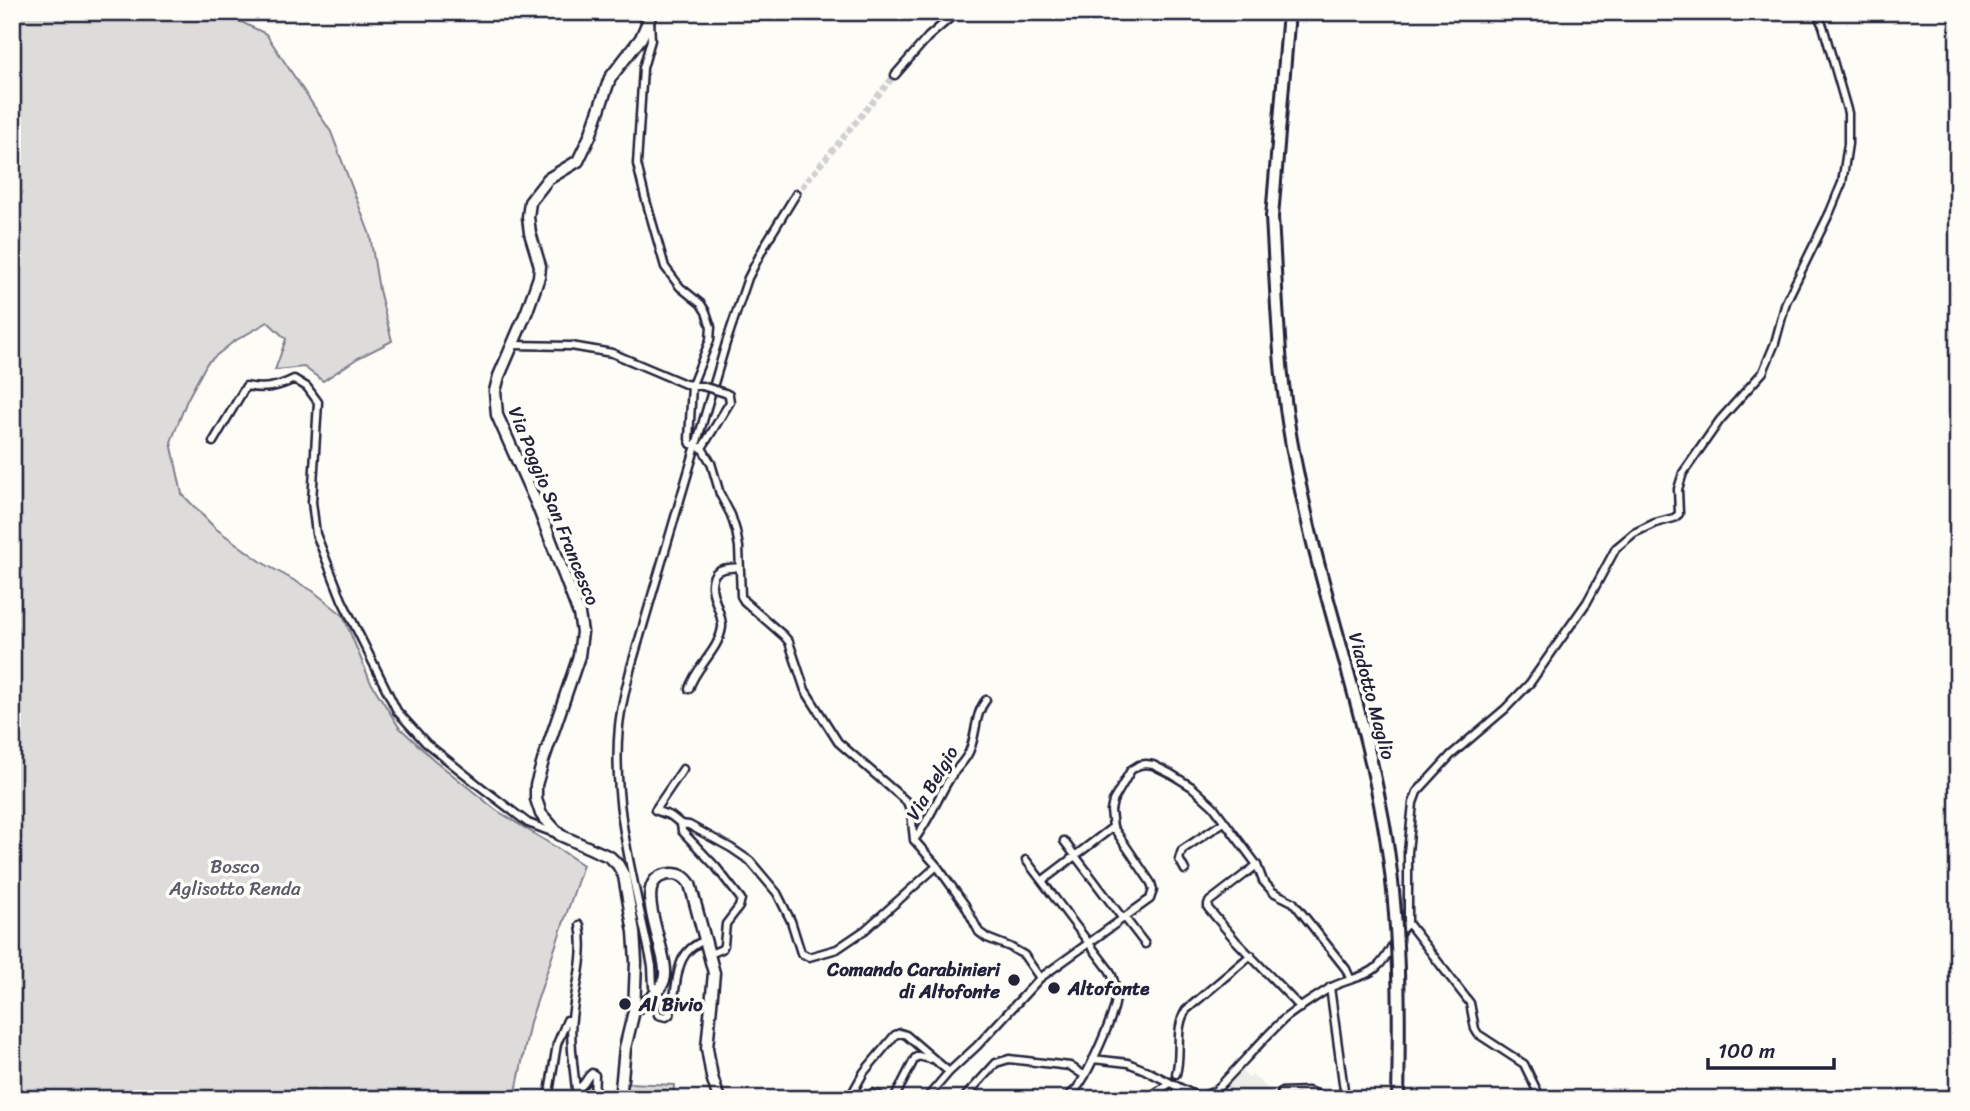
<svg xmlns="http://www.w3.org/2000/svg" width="1970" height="1111" font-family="Sriracha,sans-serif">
	<rect width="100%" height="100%" fill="#fdfcf7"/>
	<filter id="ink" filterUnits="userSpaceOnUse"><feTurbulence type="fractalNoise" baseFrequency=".0143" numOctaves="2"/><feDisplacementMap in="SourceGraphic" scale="14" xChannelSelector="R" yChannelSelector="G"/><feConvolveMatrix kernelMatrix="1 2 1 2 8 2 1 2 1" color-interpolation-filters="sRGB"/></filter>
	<g filter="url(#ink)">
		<path fill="#ecece9" d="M1241 1071 1249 1078 1252 1074 1279 1099H1224L1219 1095Z"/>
		<path fill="#dddcdb" stroke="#807f8b" stroke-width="2" d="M12 12H221L266 34 331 132 370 235 379 290 392 341 358 358 323 381 304 367 275 370 286 339 268 322 233 342 207 363 187 400 171 442 182 494 215 528 263 563 313 591 343 615 370 681 399 727 433 759 496 810 562 851 583 865 530 1022 516 1092V1099H12Z
			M628 1083 674 1085 673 1099H627Z"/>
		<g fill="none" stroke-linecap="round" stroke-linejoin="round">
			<path stroke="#d1d0d1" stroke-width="6" stroke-dasharray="6 3" stroke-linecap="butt" d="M796 194 895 75"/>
			<defs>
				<path id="street" d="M650 19 651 40 643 68 637 164 645 197 665 267 680 287 701 304 706 312 711 327 710 340 692 385 689 439 691 444 702 448 711 463 720 494 731 515 736 531 739 547 741 596 744 601 784 636 789 642 805 690 838 742 907 802 911 812 914 840 937 866 965 905 979 932 987 938 1010 947 1024 955 1040 978
					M895 75 928 37 957 12
					M512 345 571 346 612 353 685 384 702 386
					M213 442 246 386C264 390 278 387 294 379L307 387 318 402 312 502 316 534 342 600 397 711 426 743 481 787 528 823 557 834
					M702 448 730 402 729 395 725 393
					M689 689C695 667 719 651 722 627 723 611 705 589 715 574 719 567 733 568 740 567
					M683 769 655 810 671 816 681 824 689 825 731 848 750 861 777 893 791 921 801 953 809 957 837 949 865 930 937 866
					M681 824 682 831 716 867 741 899 739 907 726 924 724 945 722 949 710 954
					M914 840C929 821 937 799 950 778 955 769 964 763 969 752 977 735 974 715 986 700
					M1064 841 1123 919
					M1026 860 1110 971C1114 979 1116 988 1116 998 1115 1015 1088 1074 1077 1088 1074 1092 1069 1095 1065 1099
					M1257 865 1210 901 1208 904V908L1236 941 1301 1008
					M1185 870 1179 859 1182 850 1224 822
					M1042 881 1113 827
					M1125 918 1145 944
					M1408 923V852L1413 803 1417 792 1451 755 1505 709 1530 683 1587 602 1616 548 1634 533 1655 523 1674 518 1679 514 1678 489 1683 473 1720 420 1763 372 1775 343 1786 302 1830 212 1842 183 1848 144V113L1823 26 1816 12
					M1408 923 1470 1003 1475 1029 1478 1034 1524 1064 1541 1099
					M653 987 652 966C636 887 611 807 619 726 621 706 626 687 631 667L726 343 748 278 766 243 796 194
					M1330 987 1344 1090 1339 1099
					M654 1001 658 1015 666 1017 670 1014C680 986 670 952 706 940
					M1093 1059 1128 1063 1145 1070 1196 1096 1201 1097 1215 1091C1238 1068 1259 1043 1283 1020 1293 1011 1316 997 1328 989 1342 980 1366 978 1377 967 1391 955 1394 935 1408 923
					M1176 1074C1182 1053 1174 1029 1186 1010L1251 955
					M576 1090C588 1083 584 1079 592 1073L595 1075 594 1099
					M1281 1092 1308 1091 1332 1099
					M873 1093 886 1099
					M548 1099 557 1044 567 1020H571
					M574 1099 576 1090C574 1069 569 1039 572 1018 575 988 586 956 580 925
					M849 1099 864 1072 895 1035 900 1033 906 1035 949 1072
					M894 1099 915 1058 918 1056 930 1059
					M926 1099 949 1072 977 1046 1040 978 1150 899 1153 890 1151 883 1113 827 1111 811 1113 801 1131 770 1139 765 1146 764 1153 765 1171 774 1192 787 1213 806 1257 865 1263 881 1273 892 1293 902 1346 969 1350 978
					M963 1099 996 1063 1009 1059 1070 1066 1085 1076
					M1147 1099 1170 1083"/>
				<path id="secondary" d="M634 1011C645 1003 660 993 664 980 673 956 623 875 672 874 681 874 685 877 690 884L714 973 707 1048 712 1077 719 1099
					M620 1099 625 1048 634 1011 636 962 634 932 624 876 618 865 610 857 560 835 541 814 536 799V785L543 761 579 656 582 632 579 614 538 507 497 415 495 391 499 376 527 311 539 277 540 266 530 233 528 217 530 202 548 179 578 161 590 136 610 78 641 38 652 12"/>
				<path id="primary" d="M1277 307 1272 217 1289 12"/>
			</defs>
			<use href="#street" stroke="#22223b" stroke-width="11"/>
			<use href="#secondary" stroke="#22223b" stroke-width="15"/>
			<use href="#primary" stroke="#22223b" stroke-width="16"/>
			<use href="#street" stroke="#fdfcf7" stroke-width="6"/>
			<use href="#secondary" stroke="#fdfcf7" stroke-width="10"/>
			<use href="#primary" stroke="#fdfcf7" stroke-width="10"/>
			<defs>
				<path id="street-bridge" d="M702 386 725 393"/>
				<path id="primary-bridge" d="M1277 307C1279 335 1280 364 1284 392 1289 437 1299 482 1309 527 1331 619 1362 710 1380 804 1400 901 1400 999 1398 1099"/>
			</defs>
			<use href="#street-bridge" stroke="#22223b" stroke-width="11" stroke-linecap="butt"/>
			<use href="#primary-bridge" stroke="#22223b" stroke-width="16" stroke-linecap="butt"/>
			<use href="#street-bridge" stroke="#fdfcf7" stroke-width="6"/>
			<use href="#primary-bridge" stroke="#fdfcf7" stroke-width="10"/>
		</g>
	</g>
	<g fill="#22223b" stroke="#fdfcf7" stroke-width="2.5">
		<circle cx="1014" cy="980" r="7"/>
		<circle cx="1054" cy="988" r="7"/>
		<circle cx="625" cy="1004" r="7"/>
	</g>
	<g text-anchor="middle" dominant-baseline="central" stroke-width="7" stroke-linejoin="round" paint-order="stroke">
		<g font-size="19" fill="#22223b" stroke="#fdfcf7">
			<text transform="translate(554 506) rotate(68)">Via Poggio San Francesco</text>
			<text transform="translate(1372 696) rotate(75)">Viadotto Maglio</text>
			<text transform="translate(932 783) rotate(-59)">Via Belgio</text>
		</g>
		<g font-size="19" fill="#5a5a6b" stroke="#fdfcf7">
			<text x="235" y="866">Bosco<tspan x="235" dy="22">Aglisotto Renda</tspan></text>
		</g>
		<g font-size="19" font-weight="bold" fill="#22223b" stroke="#fdfcf7" text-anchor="start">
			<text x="1000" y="969" text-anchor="end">Comando Carabinieri<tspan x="1000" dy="22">di Altofonte</tspan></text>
			<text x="1068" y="988">Altofonte</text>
			<text x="639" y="1004">Al Bivio</text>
		</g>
	</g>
	<rect width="1970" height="1111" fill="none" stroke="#fdfcf7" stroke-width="42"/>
	<rect x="21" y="21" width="1928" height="1069" fill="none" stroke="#22223b" stroke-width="2.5" filter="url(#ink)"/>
	<path d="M1708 1058v10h126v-10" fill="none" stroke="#22223b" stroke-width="3.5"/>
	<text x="1718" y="1058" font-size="21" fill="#22223b" stroke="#fdfcf7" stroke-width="5" paint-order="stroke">100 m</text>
</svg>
